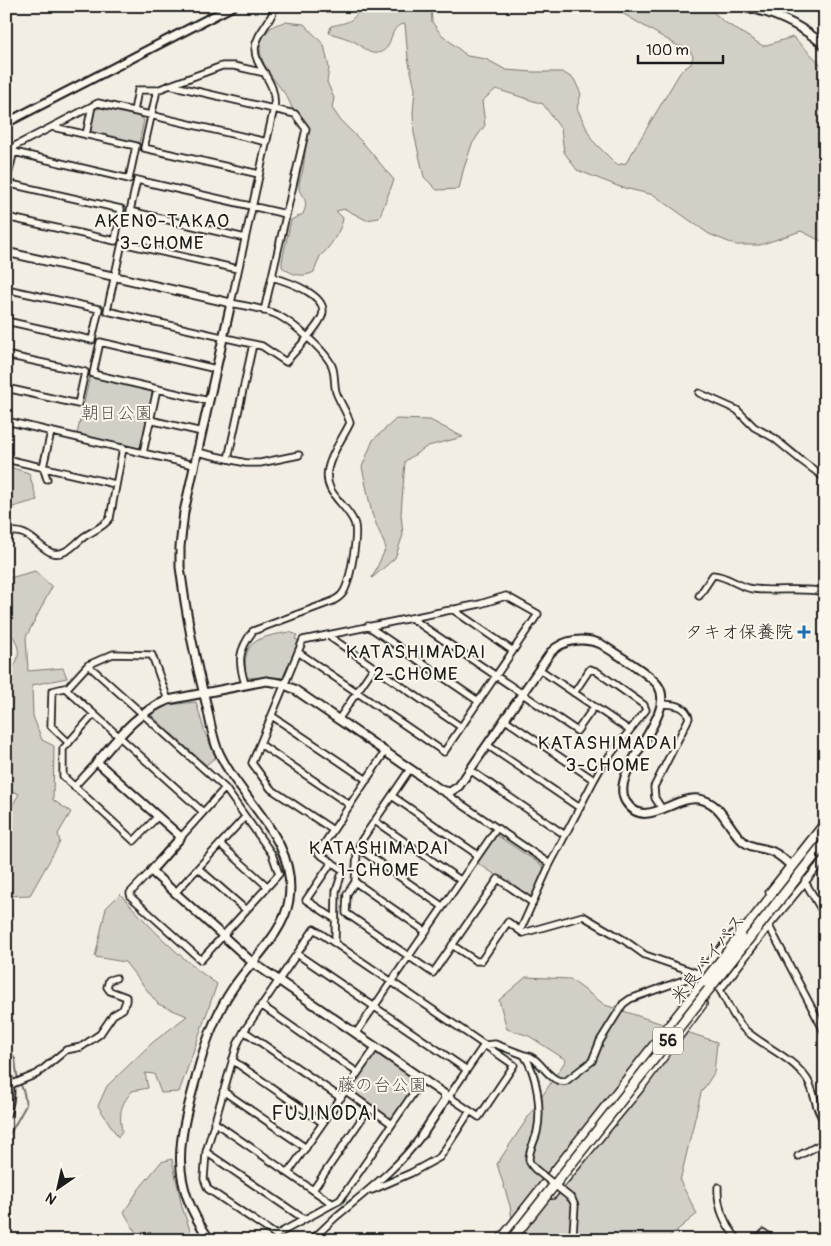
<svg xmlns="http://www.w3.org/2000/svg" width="831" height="1246" font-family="Pangolin,'Klee One',sans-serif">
	<rect width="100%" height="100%" fill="#f2eee4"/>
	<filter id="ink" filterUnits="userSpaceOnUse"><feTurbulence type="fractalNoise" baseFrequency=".02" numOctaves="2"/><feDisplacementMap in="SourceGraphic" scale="10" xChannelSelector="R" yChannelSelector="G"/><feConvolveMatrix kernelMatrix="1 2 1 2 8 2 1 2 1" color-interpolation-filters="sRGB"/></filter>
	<g filter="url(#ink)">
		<path fill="#d2cfc6" stroke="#777671" d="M362 6H431L432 22 440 33 467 56 486 59 506 70 534 72H562L574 79 581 94 577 108 592 140 617 165 626 163 681 71 691 64 693 56 688 48 678 46 610 6H707L723 21 763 46 793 37 825 68V147L819 154 818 166 825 181V243L801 231 760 245H736L709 234 654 195 620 187 577 170 564 152 561 129 543 104 496 89 482 101 485 125 472 144 463 171 459 189 437 190 424 177 414 133 413 113 415 89 408 58 405 24C387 25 395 50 378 53 367 55 364 46 355 42 347 38 337 35 329 33L331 26C350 22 352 22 362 6Z
			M285 22 304 24 324 45 329 68 327 82 334 98 332 108 341 121 364 144 394 180 379 218 366 220 345 209 336 211 343 218C343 227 328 251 320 256L314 272C303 278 292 275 282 267V261L291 220 303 214C311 196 298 198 299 185 299 180 302 175 303 169 305 156 305 143 309 130 304 122 297 115 292 108 290 103 288 98 285 94 273 78 249 53 266 33 271 26 277 24 285 22Z
			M101 108 140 117 144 120 139 144 88 133 93 110Z
			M90 376 155 391 142 446 138 448 77 434Z
			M396 419 430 420 463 437 428 446 405 461 401 514 403 535 395 558 372 578 386 548 372 514 362 467 373 440Z
			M6 466 29 473 37 500 6 509Z
			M35 571 52 587 26 637 28 671 63 668 67 678 32 685 33 716 42 740 54 746 53 800 71 812 58 834 60 842 30 895 6 896V817L19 794 6 788V677C18 662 23 654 13 636L6 637V579Z
			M290 632 297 635 295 639 300 641 285 677C278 680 260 676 249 678L246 676C241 639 260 637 290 632Z
			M196 702 205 733 216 757 206 765 152 716V713L168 705Z
			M494 836H498L543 866 544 870 533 896 529 897 476 862Z
			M120 894C151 928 179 958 217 984L179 1092 161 1093 154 1074 145 1073 148 1088 132 1091C120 1106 119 1112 122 1131L118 1137 98 1106 107 1086 152 1043 187 1016 158 1004 125 962 95 957 106 908Z
			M526 977 570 979 605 1005 717 1042 714 1073 701 1093 680 1181 697 1214 665 1240H515L510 1206 497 1164 566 1060 529 1036 507 1029 499 1000Z
			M375 1053H378L417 1079 418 1082 393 1118 389 1119 349 1091Z
			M172 1159 182 1207 190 1230 189 1240H140L124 1212 139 1189 161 1162Z"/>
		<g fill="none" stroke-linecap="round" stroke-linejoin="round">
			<path stroke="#716f6b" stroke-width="2" d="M6 1045 15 1059 17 1075 24 1093 26 1105 6 1141
				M6 1189C11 1209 6 1221 8 1240"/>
			<defs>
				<path id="minor" d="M170 85 295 114 306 129 264 311
					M157 90 144 148 259 174
					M134 111 138 90H157L222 66H234L265 73
					M86 135 92 106
					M14 152 129 179 136 146 53 127
					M6 183 121 209 115 241 6 217
					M6 185 15 146 98 103 267 142
					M245 238 130 211 137 180 286 214
					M238 269 122 243 107 311 262 346 286 362C295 351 318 328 322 316 330 295 286 281 272 277
					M6 289 99 309 92 340 6 321
					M6 355 85 372 78 404 6 388
					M699 393 737 410 754 427 774 438 802 461 825 478
					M209 401 93 374 100 342 216 369
					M150 420 202 432
					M6 421 194 465
					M197 452 246 463H260L299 455
					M143 453 157 389
					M6 459 115 484
					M228 459 253 344
					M47 479 43 467 51 432
					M6 533C35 524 43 564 66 551 73 548 78 541 85 536 93 531 105 526 110 518L123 448
					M699 596 713 575C728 576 738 587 753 589 777 592 801 587 825 592
					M452 609 513 651
					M411 618 577 731 594 707
					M368 626 478 701
					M327 635 461 727
					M298 652 444 752 538 614 506 596 480 604 303 640 252 763 271 789 333 830
					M88 665 225 788 272 854 279 874 201 960 131 897 130 893 151 871
					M539 669 629 730
					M245 684C238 661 238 651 253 631L333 601C336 599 340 597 342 594 350 585 359 533 354 522 346 503 323 494 328 469 331 453 343 438 350 423 347 412 340 403 336 392 334 384 335 377 333 369 329 353 291 321 275 314 262 308 245 306 231 303L274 108C278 81 255 69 255 49 256 33 272 22 275 6
					M65 688 203 812
					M661 704C674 705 685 704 689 718L654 787 655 798 662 809
					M94 714 63 749V776L134 841 158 816
					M272 716 367 780
					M504 719 594 780
					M338 720 374 667
					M69 743 51 726 52 691 68 687 88 665 113 654 152 655 168 700
					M260 744 350 805
					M487 745 580 808
					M410 769 361 841 357 853 355 882 347 894 346 913 433 973 498 879 533 903
					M470 770 565 835
					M74 787 97 762
					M442 791 550 864
					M392 796 478 855
					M375 821 460 880
					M181 837 225 788
					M220 844 267 886
					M358 848 442 906
					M332 862 306 900 335 919
					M198 868 246 910
					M804 880 825 916
					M355 882 425 931
					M769 892 825 821
					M175 893 245 817
					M769 926 825 1033
					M520 931 550 864 594 780 603 764 646 710 644 705 596 671 590 669 574 693
					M335 943 336 891 343 870 318 853 385 752
					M452 945 476 961H481L508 922 523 933 583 916 624 940 645 955 697 973
					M297 954 467 1070
					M703 969C708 975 715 982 720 990 728 1004 732 1016 744 1029 764 1047 792 1057 807 1079 816 1093 814 1109 825 1122
					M720 990 769 926 825 858
					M261 1005 358 1073
					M244 1031 341 1098
					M356 1033 497 828
					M524 1055C541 1056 548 1084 566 1081L592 1061 600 1041 623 1004 630 999 692 977 703 969 733 934 738 932 742 927
					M232 1060 323 1123
					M423 1079 340 1200 276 1235 208 1189 204 1179 206 1152 237 1045 244 1031 314 929 514 1065 479 1117 442 1092
					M10 1085 37 1074 66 1050 81 1047 100 1034 113 1015 123 1009 126 1001V997L110 991 107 987 109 980 116 978
					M223 1091 306 1148
					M346 1091 392 1124
					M449 1096 484 1045 495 1044 524 1055C537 1073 542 1110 537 1132 535 1141 529 1150 529 1159 529 1163 532 1166 535 1169
					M214 1122 333 1204
					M206 1152 304 1219
					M798 1156 825 1142
					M288 1173 376 1047
					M718 1187C717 1208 725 1224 738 1240
					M313 1190 369 1108
					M372 1190 411 1173 440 1157 470 1111
					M572 1199 575 1206 573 1233
					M311 1240C320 1233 328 1224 337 1216 367 1191 399 1167 422 1135
					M758 1240 764 1233 773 1240"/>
				<path id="tertiary" d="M741 6C773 12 800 24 825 46
					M6 123 233 6
					M6 252 231 303 184 512 180 547V567C186 614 195 661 207 707 210 720 212 735 217 748 239 801 298 837 289 900 284 933 251 961 233 988 214 1016 204 1047 196 1078 178 1143 168 1180 210 1240
					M6 1071C12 1086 11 1099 6 1114
					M422 1135 445 1100 444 1094 252 962 151 871 181 837 97 762C118 738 137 712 168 700L266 681 280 683 294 689 441 790 450 792 459 786 551 652C564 639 584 637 601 644 614 653 653 675 659 687 676 718 607 772 626 802 645 831 674 795 699 799 723 803 727 828 744 842 753 849 763 847 773 852 782 856 789 864 796 871"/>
				<path id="primary" d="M740 936 825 829
					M552 1194 639 1088 702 1004
					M501 1240 704 982"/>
			</defs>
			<use href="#minor" stroke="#1c1c1c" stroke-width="9"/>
			<use href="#tertiary" stroke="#1c1c1c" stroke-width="11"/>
			<use href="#primary" stroke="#1c1c1c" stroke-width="12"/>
			<use href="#minor" stroke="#fbf7ec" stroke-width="5.5"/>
			<use href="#tertiary" stroke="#fbf7ec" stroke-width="7"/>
			<use href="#primary" stroke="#fbf7ec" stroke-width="9"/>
			<defs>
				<path id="minor-bridge" d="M535 1169 572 1199"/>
				<path id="primary-bridge" d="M704 982 740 936
					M511 1240 825 842"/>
			</defs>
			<use href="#minor-bridge" stroke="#1c1c1c" stroke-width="9" stroke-linecap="butt"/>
			<use href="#primary-bridge" stroke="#1c1c1c" stroke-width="12" stroke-linecap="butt"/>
			<use href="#minor-bridge" stroke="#fbf7ec" stroke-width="5.5"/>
			<use href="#primary-bridge" stroke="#fbf7ec" stroke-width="9"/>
		</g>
	</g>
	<path fill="#1f6fb2" stroke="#fbf7ec" stroke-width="2" d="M801.5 624.5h5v5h5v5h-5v5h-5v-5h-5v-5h5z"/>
	<g text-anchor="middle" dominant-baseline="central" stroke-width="4" stroke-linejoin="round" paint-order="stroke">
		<rect fill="#fbf7ec" stroke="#5f5e5a" stroke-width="1" x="653" y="1027.5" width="30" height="27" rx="4"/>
		<g font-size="16" font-weight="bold" fill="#1c1c1c">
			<text x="668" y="1041">56</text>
		</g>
		<g font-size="18" fill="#53524f" stroke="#fbf7ec">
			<text x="117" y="413">朝日公園</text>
			<text x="382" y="1085">藤の台公園</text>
		</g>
		<g font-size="18" fill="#1c1c1c" stroke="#fbf7ec" text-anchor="end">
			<text x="793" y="632">タキオ保養院</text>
		</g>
		<g font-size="18" fill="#1c1c1c" stroke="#fbf7ec">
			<text transform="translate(708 959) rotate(-52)">米良バイパス</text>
		</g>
		<g font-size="19" letter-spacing="1" fill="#1c1c1c" stroke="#fbf7ec">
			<text x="162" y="221">AKENO-TAKAO<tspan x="162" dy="22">3-CHOME</tspan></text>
			<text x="416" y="652">KATASHIMADAI<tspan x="416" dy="22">2-CHOME</tspan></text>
			<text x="608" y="743">KATASHIMADAI<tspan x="608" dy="22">3-CHOME</tspan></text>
			<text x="379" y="848">KATASHIMADAI<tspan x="379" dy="22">1-CHOME</tspan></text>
		</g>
		<g font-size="20" letter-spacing="1" fill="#1c1c1c" stroke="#fbf7ec">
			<text x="325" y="1113">FUJINODAI</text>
		</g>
	</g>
	<rect width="831" height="1246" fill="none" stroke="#fbf7ec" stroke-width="25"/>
	<rect x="12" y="12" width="806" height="1221" fill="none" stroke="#1c1c1c" stroke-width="2" filter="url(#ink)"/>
	<g transform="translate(58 1188) rotate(214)" stroke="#fbf7ec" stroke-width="4" paint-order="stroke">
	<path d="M0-4L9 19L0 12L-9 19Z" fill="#1c1c1c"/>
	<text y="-8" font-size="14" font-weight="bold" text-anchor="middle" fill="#1c1c1c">N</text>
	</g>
	<path d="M638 55v8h85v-8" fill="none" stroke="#1c1c1c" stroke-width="2.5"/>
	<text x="646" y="55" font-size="15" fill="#1c1c1c" stroke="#fbf7ec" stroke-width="4" paint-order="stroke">100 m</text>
</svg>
